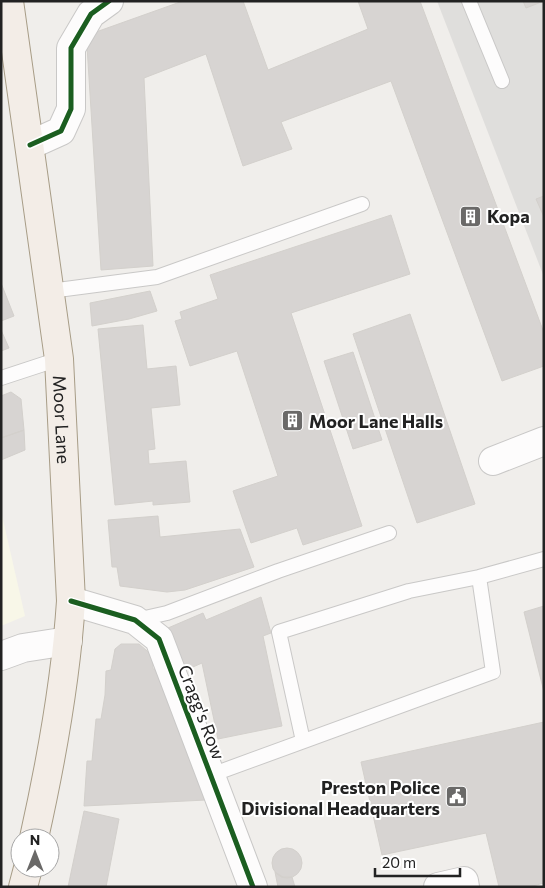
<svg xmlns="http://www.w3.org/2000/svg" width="545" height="888" font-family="Commissioner,sans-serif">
	<rect width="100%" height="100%" fill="#f0eeeb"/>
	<path fill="#dfdedc" d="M437 1H544V277Z"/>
	<path fill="#f8f7e8" d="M1 511 25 616 1 626Z"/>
	<path fill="#d7d4d2" stroke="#d3d0cc" d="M183 1H243L268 70 368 29 358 1H420L544 333V366L502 381 391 81 281 122 292 149 243 166 206 54 144 78 153 266 101 270 87 46 96 32Z
		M523 1H544L526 8Z
		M544 196V217L536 199Z
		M391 215 410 274 291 313 362 526 303 545 297 528 251 543 233 491 278 476 237 351 190 366 175 321 182 319 180 312 218 299 210 275Z
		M1 283 14 316 1 321Z
		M150 291 157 311 129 319 92 326 90 303Z
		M410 314 475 504 417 523 353 334Z
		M143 325 147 369 176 366 180 405 151 408 155 449 148 450 149 464 186 461 190 502 153 505V501L115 505 98 329Z
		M1 330 9 348 1 351Z
		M353 352 382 440 353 449 324 361Z
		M11 392 21 399 24 430 1 438V396Z
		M24 430 25 450 1 460V438Z
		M158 516 160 537 240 529 254 567 185 590 167 592 120 586 117 567H112L108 520Z
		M261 597 271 633 263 636 282 726 218 739 202 663 186 670 168 628 203 613 206 620Z
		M544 606V692L524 612Z
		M121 644H139L153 656V669H162L163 691H166L206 800 84 806 87 761H92L96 719H101L105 695 106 671 111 670 115 649Z
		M544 722V883L529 887H499L486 833 382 855 361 762Z
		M84 811 119 819 106 887H68Z
		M272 863a15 15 0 1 1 30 0a15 15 0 1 1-30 0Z
		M275 872 283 877H292L295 887H278Z"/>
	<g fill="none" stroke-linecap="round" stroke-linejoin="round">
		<defs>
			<path id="service" d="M469 1 502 81
				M50 291 157 277 362 204
				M1 378 59 359
				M136 620 167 613 278 571 389 533
				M303 741 279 632 409 591 479 577 544 559
				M211 775 493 672 479 577"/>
			<path id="minor" d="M30 145 61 131 71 109V48L91 14 109 1
				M493 461 544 441
				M71 601 135 620 159 639 253 887
				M1 656 23 648 68 641
				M438 887 464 881 465 887"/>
			<g id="primary">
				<path id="s1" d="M9 1 59 359 71 601C66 678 51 762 34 838"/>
				<path d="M23 887 28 868"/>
			</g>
		</defs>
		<use href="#service" stroke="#c9c8c7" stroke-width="16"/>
		<use href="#minor" stroke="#c9c8c7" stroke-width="30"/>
		<use href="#primary" stroke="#a79c86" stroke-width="30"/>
		<use href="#service" stroke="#fdfcfc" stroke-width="14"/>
		<use href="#minor" stroke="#fdfcfc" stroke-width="28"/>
		<use href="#primary" stroke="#f3ede7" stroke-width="28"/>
		<defs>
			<path id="cycleway" d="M30 145 61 131 71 109V48L91 14 109 1
				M71 601 135 620 159 639 253 887"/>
		</defs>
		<use href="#cycleway" stroke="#fff" stroke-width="8"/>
		<use href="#cycleway" stroke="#1b5e20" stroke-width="5"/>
	</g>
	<defs>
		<symbol id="building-square" viewBox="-11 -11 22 22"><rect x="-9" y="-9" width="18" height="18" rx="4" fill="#6a6968" stroke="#fff"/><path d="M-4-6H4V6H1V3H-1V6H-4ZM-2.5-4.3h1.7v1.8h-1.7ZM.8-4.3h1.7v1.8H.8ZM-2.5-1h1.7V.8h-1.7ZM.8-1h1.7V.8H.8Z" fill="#fff"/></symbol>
		<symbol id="civic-square" viewBox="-11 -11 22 22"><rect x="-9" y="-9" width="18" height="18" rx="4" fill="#6a6968" stroke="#fff"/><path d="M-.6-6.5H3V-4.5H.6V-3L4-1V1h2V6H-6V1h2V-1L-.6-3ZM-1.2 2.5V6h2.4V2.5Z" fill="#fff"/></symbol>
	</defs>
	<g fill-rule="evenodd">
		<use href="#building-square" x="458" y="204" width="25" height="25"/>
		<use href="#building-square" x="280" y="408" width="25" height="25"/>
		<use href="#civic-square" x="444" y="784" width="25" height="25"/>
	</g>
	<g text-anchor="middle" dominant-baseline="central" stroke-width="4" stroke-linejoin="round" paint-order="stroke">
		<g font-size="18" font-weight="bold" fill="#222" stroke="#fff" text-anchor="start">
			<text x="487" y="216">Kopa</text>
			<text x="309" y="421">Moor Lane Halls</text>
			<text x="440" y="787" text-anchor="end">Preston Police<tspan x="440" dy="21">Divisional Headquarters</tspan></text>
		</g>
		<g font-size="18" fill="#222" stroke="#fff">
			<text stroke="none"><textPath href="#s1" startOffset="422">Moor Lane</textPath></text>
			<text transform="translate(202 712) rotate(69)">Cragg's Row</text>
		</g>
	</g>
	<rect width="545" height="888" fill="none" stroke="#222222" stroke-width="5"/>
	<g transform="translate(35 853)"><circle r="24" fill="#ffffff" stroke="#a7a7a7"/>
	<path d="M0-4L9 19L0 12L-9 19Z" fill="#6a6968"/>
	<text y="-8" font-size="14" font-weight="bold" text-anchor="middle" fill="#222222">N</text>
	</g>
	<path d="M375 868v8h85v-8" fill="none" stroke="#222222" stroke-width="2.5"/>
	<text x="382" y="868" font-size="15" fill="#222222" stroke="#ffffff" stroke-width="4" paint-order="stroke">20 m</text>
</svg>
